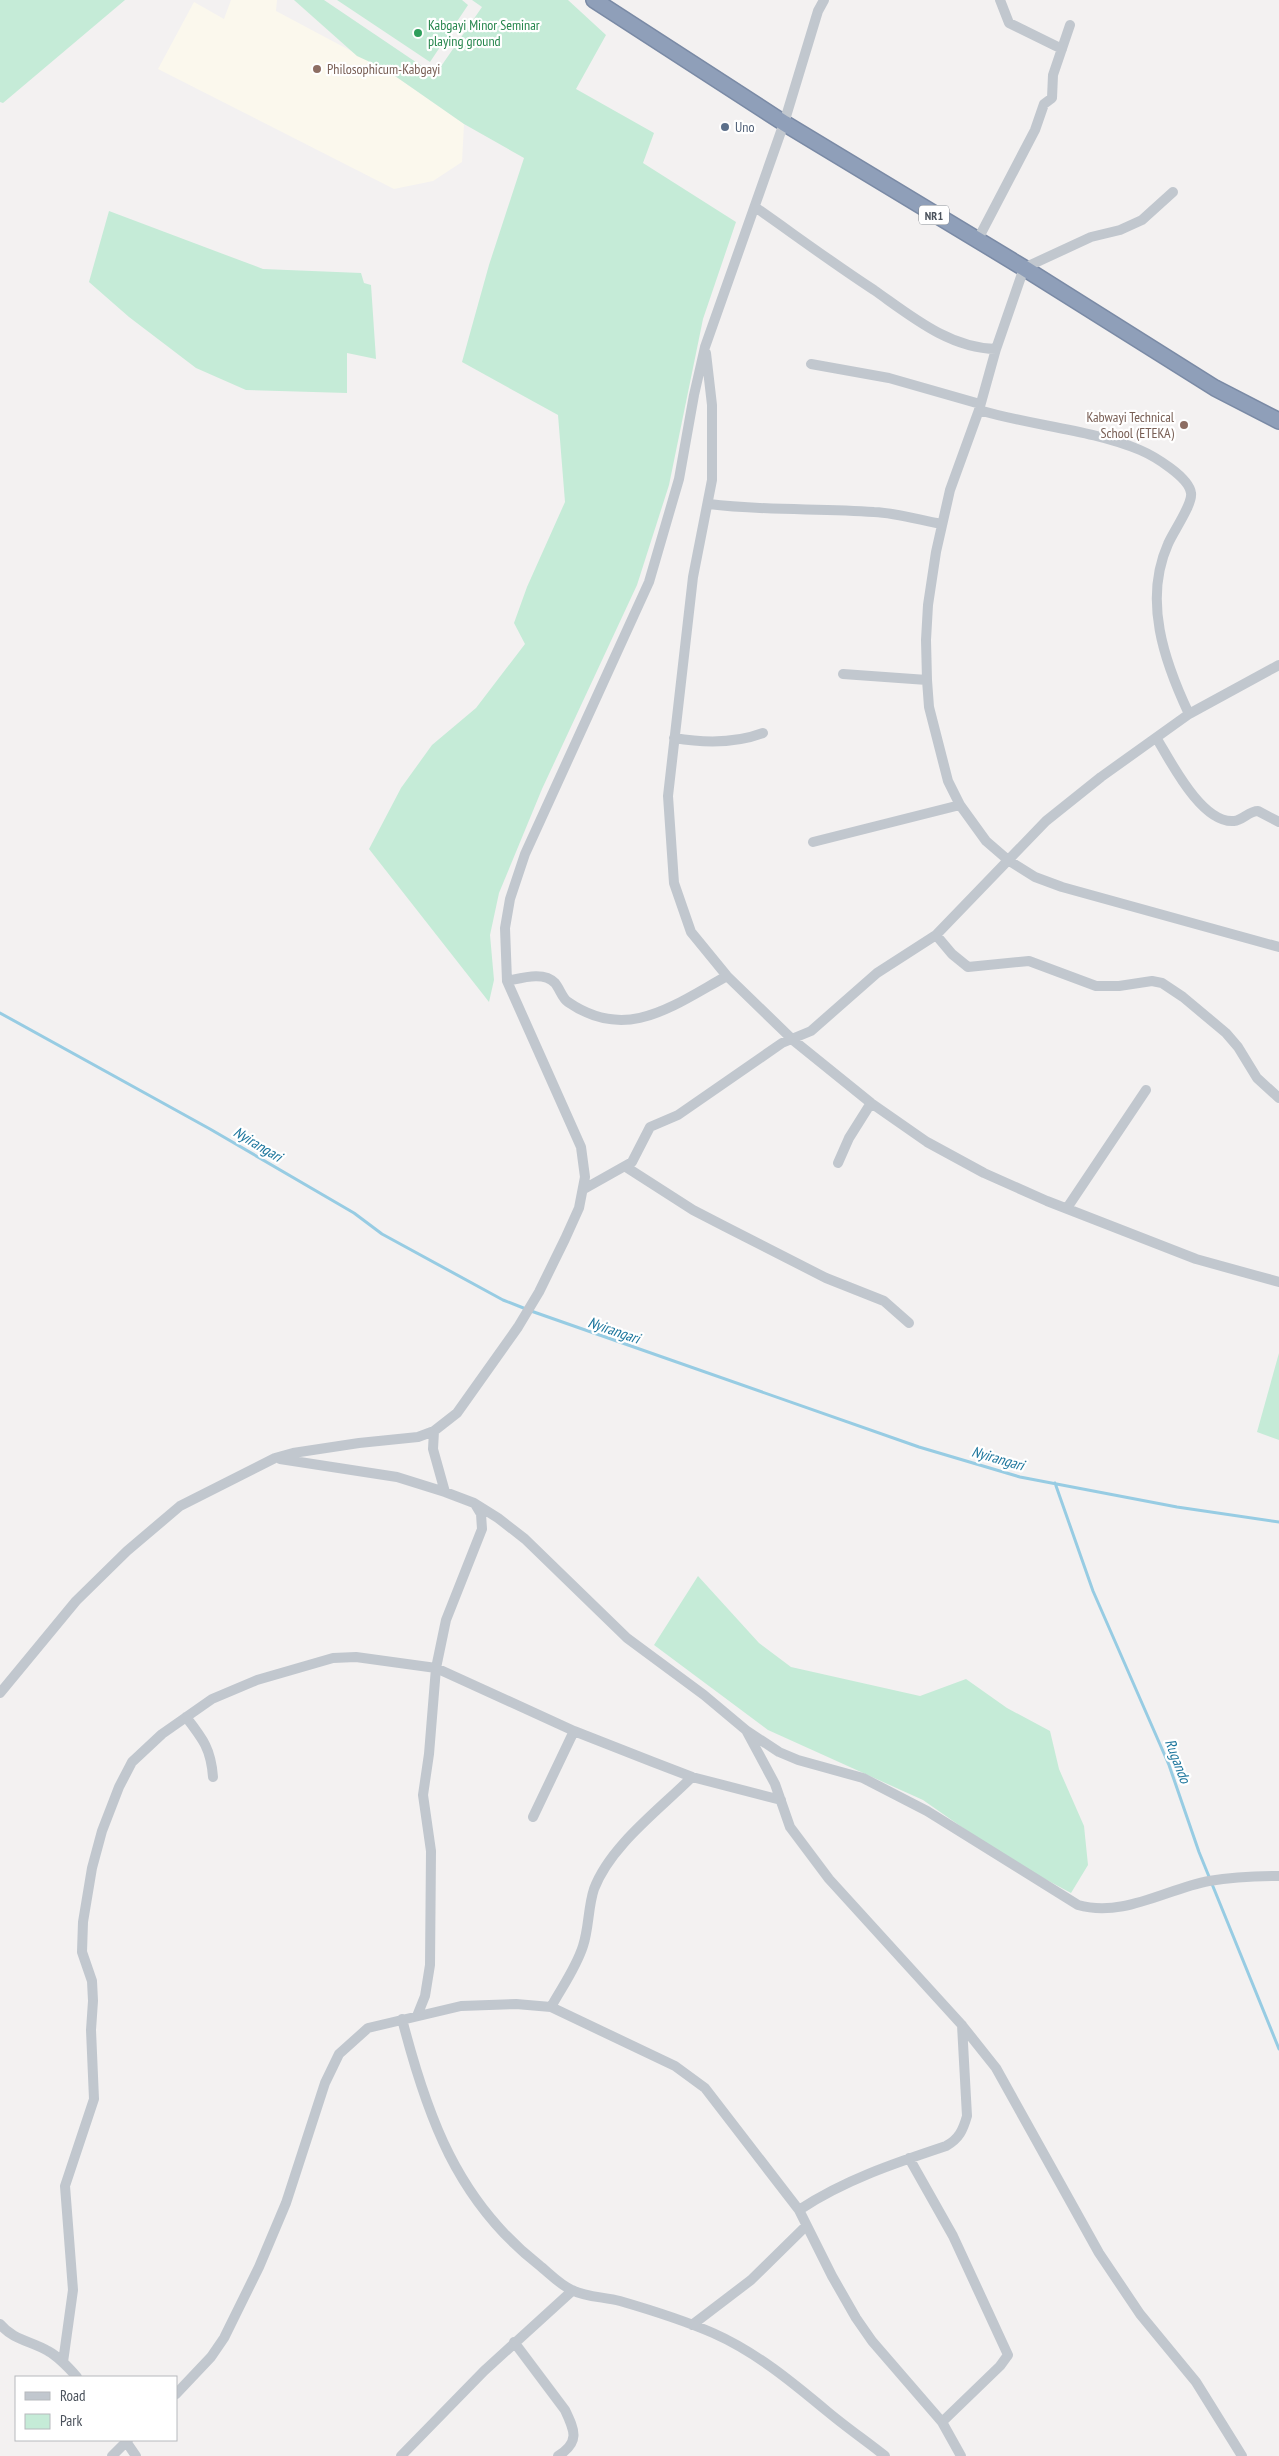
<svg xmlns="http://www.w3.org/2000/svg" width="1279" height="2456" font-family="'PT Sans Narrow',sans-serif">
	<rect width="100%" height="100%" fill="#f3f1f1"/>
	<path fill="#fbf8ed" d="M231 0H277L276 11 385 69 464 124 462 162 433 181 394 189 158 69 194 2 224 19Z"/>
	<path fill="#c5ebd7" d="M0 0H125L3 103 0 102Z
		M294 0H324L435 75 482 7 472 0H568L606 35 576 89 654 133 643 163 736 222 703 319 669 485 637 585 542 789 499 893 490 935 494 980 489 1002 369 849 401 788 432 745 476 708 525 644 514 623 527 587 565 502 558 415 462 362 489 265 524 158 464 124 385 69 357 56Z
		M337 0H462L468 5 430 62Z
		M109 211 263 269 361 273 364 283 371 285 376 359 347 353V393L246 390 196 368 129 317 89 282Z
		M1279 1353V1440L1257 1432Z
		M698 1576 759 1643 791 1667 920 1696 966 1679 1007 1708 1050 1731 1059 1769 1084 1826 1088 1865 1071 1893 1006 1858 923 1800 768 1730 654 1645Z"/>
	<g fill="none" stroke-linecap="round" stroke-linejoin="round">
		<path stroke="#97cce3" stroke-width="3" d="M0 1013 210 1129 354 1213 382 1234 503 1300 526 1309
			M531 1311 919 1447 1020 1477 1177 1507 1279 1522
			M1055 1483 1093 1591 1169 1765 1199 1852 1279 2049"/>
		<defs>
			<path id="highway" d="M594 0 784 123 1024 268 1215 388 1279 421"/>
		</defs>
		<use href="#highway" stroke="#7a8aa5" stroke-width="18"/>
		<path stroke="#c1c7ce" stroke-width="10" d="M1000 0 1009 23 1062 49
			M1173 192 1142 220 1120 230 1091 237 1024 268 996 349 979 410 950 490 936 552 928 605 926 640 927 680 929 707 948 781 960 805 986 841 1008 860 1035 877 1062 887 1279 947
			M755 207C795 235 834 264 874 290 911 316 949 348 996 349
			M977 241 1035 130 1044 104 1052 98 1053 75 1070 25
			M706 353 712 405V480L693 577 668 796 674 883 691 932 727 976 793 1040 871 1103 927 1142 984 1173 1047 1201 1196 1259 1279 1282
			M811 364 889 378 980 404
			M979 410C1032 426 1089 429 1140 450 1154 456 1189 477 1191 493 1193 504 1173 532 1168 544 1143 600 1164 661 1189 714
			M709 504C763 511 819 508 874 512 896 513 920 520 942 524
			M843 674 927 680
			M674 738C704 743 734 744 763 733
			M1157 739C1171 762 1202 824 1234 821 1243 820 1249 811 1258 811L1279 822
			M813 842 960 805
			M936 935 952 954 968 967 1029 961 1096 986H1119L1152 981 1162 983 1183 997 1226 1033 1238 1047 1257 1078 1279 1098
			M507 981C522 978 544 971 555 983 560 989 562 998 568 1002 627 1043 674 1005 727 976
			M838 1163 849 1138 871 1103
			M626 1167 693 1210 724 1226 826 1278 884 1301 909 1323
			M584 1189 632 1162 650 1127 678 1115 782 1043 811 1031 877 973 936 935 1046 821 1101 777 1189 714 1279 665
			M1067 1208 1146 1090
			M434 1431 433 1449 445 1492
			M280 1459 397 1477 445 1492 474 1503 498 1518 525 1539 627 1638 704 1695 747 1731 779 1752 798 1760 863 1778 927 1811 1078 1905C1123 1918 1166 1889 1209 1881 1232 1877 1256 1876 1279 1876
			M0 1693 76 1601 127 1551 180 1506 275 1458 293 1453 359 1443 418 1437 434 1431 457 1413 518 1327 539 1292 565 1239 579 1208 585 1177 581 1147 507 981 505 928 510 899 525 854 649 582 679 479 694 395 705 347 784 123 818 11 824 0
			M186 1717C203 1739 211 1749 213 1777
			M747 1732 775 1784 790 1827 829 1879 961 2024 996 2068 1099 2253 1140 2314 1196 2382 1242 2456
			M533 1817 574 1731
			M551 2007C562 1987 576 1968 583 1946 589 1928 588 1907 594 1889 610 1846 660 1809 692 1777
			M417 2016 425 1996 430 1965 431 1851 423 1795 429 1754 436 1668 446 1620 482 1529 481 1514 475 1504
			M402 2019C427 2116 457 2201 539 2265 549 2273 560 2285 572 2290 585 2297 605 2297 620 2301 651 2310 683 2320 713 2333 756 2352 792 2382 828 2412 846 2427 866 2441 885 2456
			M909 2158 953 2236 1008 2355 1000 2366 942 2422
			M799 2210C844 2180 895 2163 946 2146 959 2139 963 2130 967 2116L962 2025
			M0 2324C13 2340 31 2341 48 2351 59 2357 68 2367 77 2377
			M692 2325 751 2280 806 2226
			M514 2342 565 2410C575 2431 580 2442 558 2456
			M63 2362 73 2290 65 2186 94 2099 91 2030 93 2001 92 1981 82 1952 83 1922 92 1868 102 1831 119 1787 132 1762 162 1734 212 1699 257 1680 333 1658 356 1657 436 1668 574 1731 653 1762 692 1777 781 1800
			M176 2394 211 2357 224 2338 259 2267 286 2203 325 2083 339 2054 368 2028 461 2006 516 2004 551 2007 675 2066 705 2088 799 2210 832 2276 856 2318 872 2341 942 2422 961 2456
			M125 2440 136 2456
			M112 2456 128 2440
			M401 2456 484 2371 572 2291"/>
		<use href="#highway" stroke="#8f9fb9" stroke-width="15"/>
	</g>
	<circle fill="#2e9e5b" stroke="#fff" stroke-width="2" cx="418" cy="33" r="5"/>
	<g fill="#8d6e63" stroke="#fff" stroke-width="2">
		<circle cx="317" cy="69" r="5"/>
		<circle cx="1184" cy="425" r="5"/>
	</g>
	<circle fill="#5c6f8a" stroke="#fff" stroke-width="2" cx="725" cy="127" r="5"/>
	<g text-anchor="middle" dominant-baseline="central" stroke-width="4.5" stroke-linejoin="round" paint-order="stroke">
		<rect fill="#fff" stroke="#81868d" stroke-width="1" x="919" y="205.5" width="30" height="19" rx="4"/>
		<g font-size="12" font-weight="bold" fill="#4b525c">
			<text x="934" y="215">NR1</text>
		</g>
		<g font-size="14" fill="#27864d" stroke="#fff" text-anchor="start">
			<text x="428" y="25">Kabgayi Minor Seminar<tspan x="428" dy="16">playing ground</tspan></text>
		</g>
		<g font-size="14" fill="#785e54" stroke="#fff" text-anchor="start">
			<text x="327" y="69">Philosophicum-Kabgayi</text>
			<text x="1174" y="417" text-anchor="end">Kabwayi Technical<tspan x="1174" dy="16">School (ETEKA)</tspan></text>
		</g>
		<g font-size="14" fill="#4e5e75" stroke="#fff" text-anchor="start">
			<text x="735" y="127">Uno</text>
		</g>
		<g font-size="15" font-style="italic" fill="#1d769d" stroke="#fff">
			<text transform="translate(258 1144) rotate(31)">Nyirangari</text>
			<text transform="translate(614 1330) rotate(19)">Nyirangari</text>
			<text transform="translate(998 1458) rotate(16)">Nyirangari</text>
			<text transform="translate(1178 1761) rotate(69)">Rugando</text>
		</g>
	</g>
	<rect x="15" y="2376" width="162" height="65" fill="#ffffff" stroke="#b7babe"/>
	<rect x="25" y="2392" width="25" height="8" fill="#c1c7ce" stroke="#b7babe"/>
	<text x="60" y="2401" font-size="15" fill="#4b525c">Road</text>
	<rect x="25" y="2414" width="25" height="15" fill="#c5ebd7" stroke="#b7babe"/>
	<text x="60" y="2426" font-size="15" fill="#4b525c">Park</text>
</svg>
